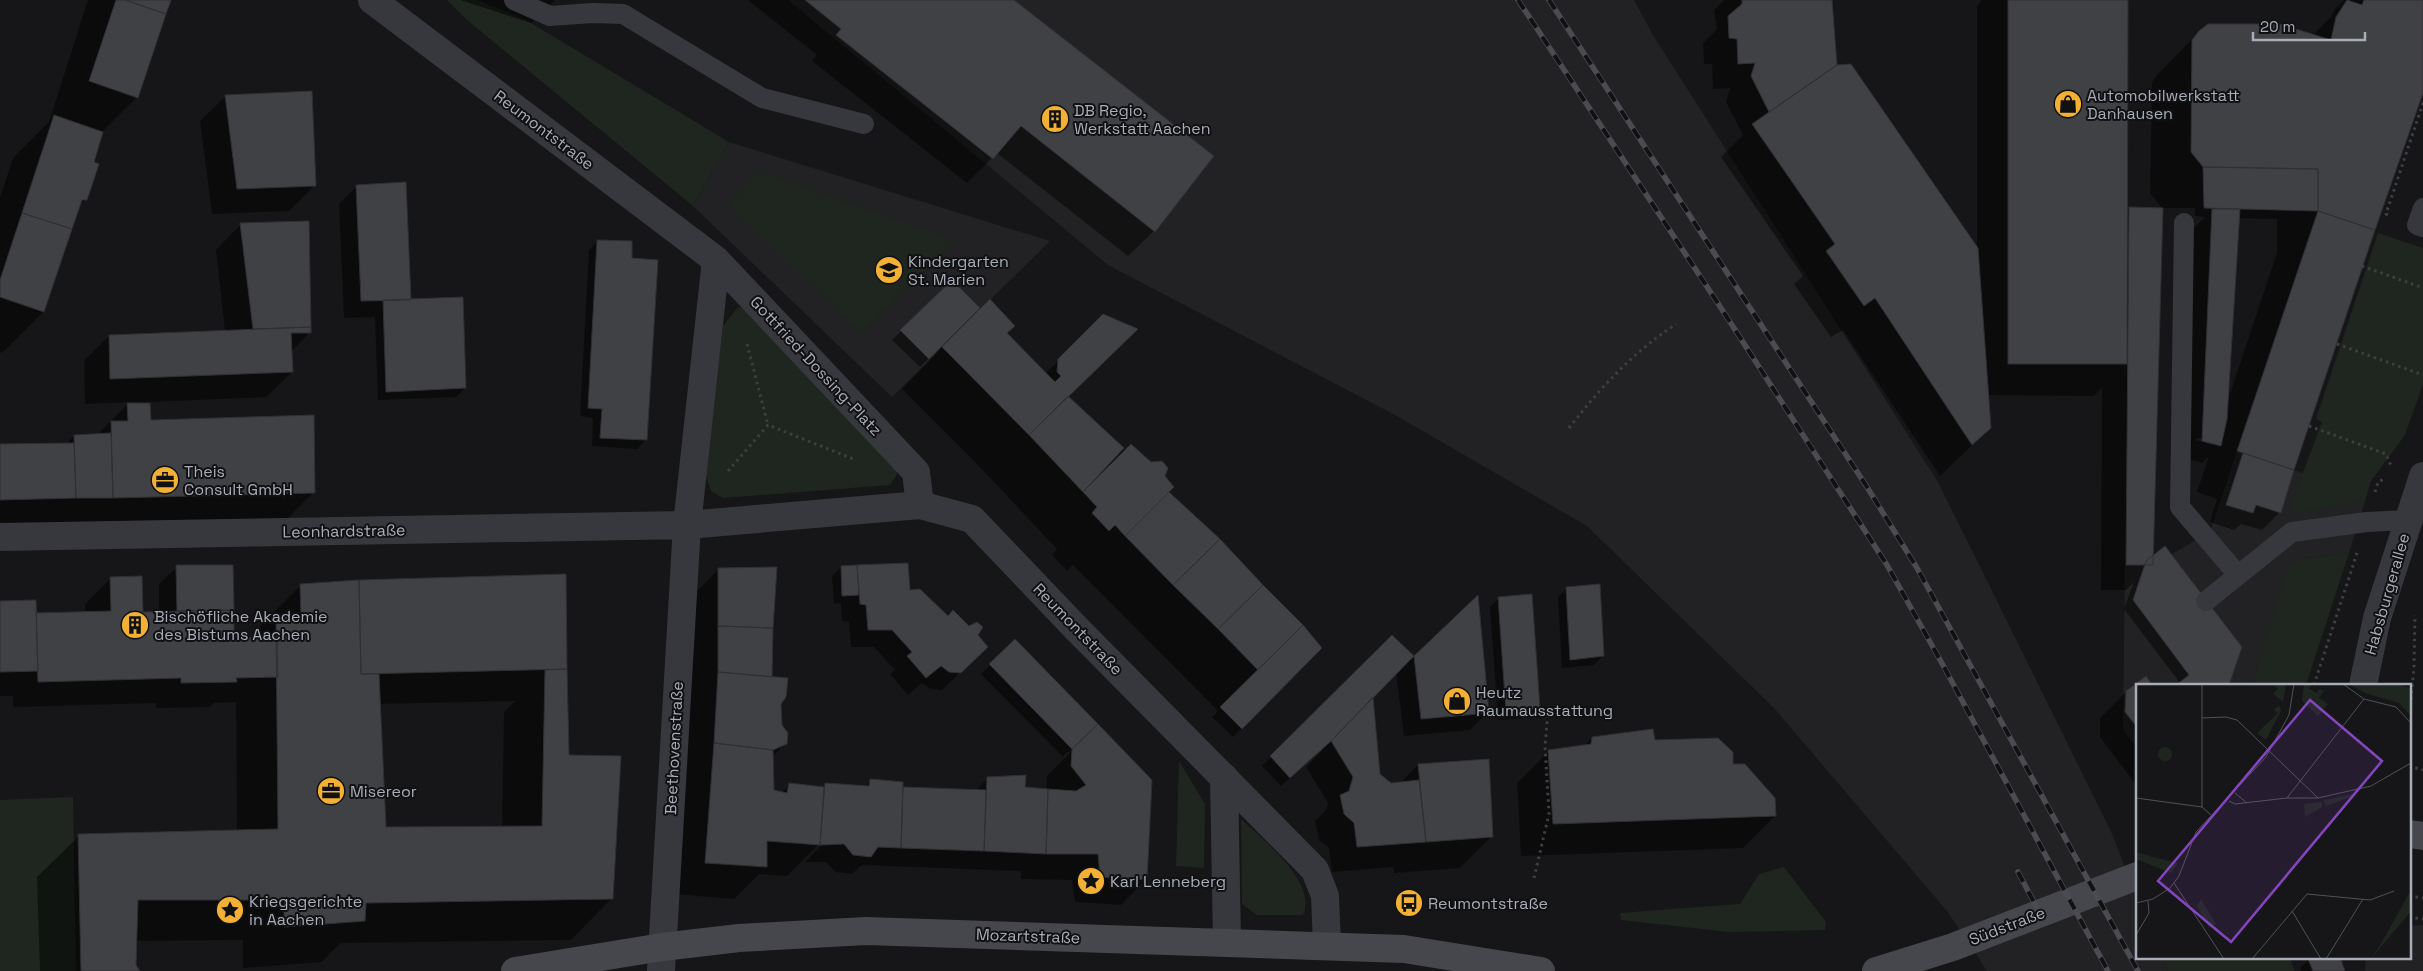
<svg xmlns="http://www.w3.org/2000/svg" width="2423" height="971" font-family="'Space Grotesk',sans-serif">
	<rect width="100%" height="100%" fill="#161618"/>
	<path fill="#222225" d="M788 0H1634L1653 35 1938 482 2110 829 2137 897V957H2161L2168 971H1987L1947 911 1774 708 1587 526 1395 415 1108 265Z
		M729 142 1050 241 892 397 693 206Z
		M2237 451 2303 473 2288 514 2365 501 2349 553 2299 559 2255 674 2254 685H2137V747L2123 730 2125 564 2153 565 2210 532Z
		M2423 925V971H2365L2366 957H2409V926Z"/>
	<path fill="#1e261f" d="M447 0H477L526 20 729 142 693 206 467 20Z
		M758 171 955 240 860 333 727 207Z
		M2378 233 2423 248V384L2405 435 2371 481 2365 501 2287 515 2322 422 2316 419Z
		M738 307 756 310 899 466 896 476 890 485 723 498 711 491 705 473 723 326Z
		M2349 553 2306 685H2254L2255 674 2289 566 2299 559Z
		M1179 761 1205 804 1204 868 1176 866Z
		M73 797 76 971H0V800Z
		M1241 819C1263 840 1318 882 1303 915H1257L1242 904Z
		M1784 867 1826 922 1825 930 1729 932 1621 920 1620 913 1740 904 1759 874Z
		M2161 957H2290L2294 971H2168Z"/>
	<path fill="#0007" fill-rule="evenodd" d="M88 0H169L137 97 102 132 92 163 86 199 78 207 43 312 2 353 0 352V198L13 158 49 122Z
		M460 0H555L531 23Z
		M748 0H1012L1154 231 1128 256 997 153 967 183 812 61 817 55Z
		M1724 0H1831L1836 67 1977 249V6L1982 0H2126V211L2129 209 2151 558 2240 647 2180 683 2124 609 2134 582 2126 590H2101L2102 387 2094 396 1987 395 1990 428 1940 476 1843 330 1831 337 1794 284 1803 276 1721 157 1743 135 1726 102 1730 88 1713 89 1712 64H1704L1703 43 1717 29 1714 10Z
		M2344 0H2423V89L2385 195 2280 512 2262 530 2241 524 2234 530 2210 522 2217 499 2197 492 2209 456 2202 463 2185 458 2194 228 2205 217 2195 216V208H2162L2150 193 2152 82 2158 74 2199 32 2313 35 2332 16 2334 10ZM2238 218 2277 219V253L2228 400ZM2197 438 2209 441V444L2196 440Z
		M226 96 315 185 289 211 212 214 200 121Z
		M357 186 409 300 465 388 456 397 378 400 375 317 344 318 339 204Z
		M308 222 310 332 291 352 292 372 266 397 149 402 150 421 314 492 273 533 0 540V445L66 444 74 436 97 435 130 402 85 404 84 361 109 336 225 331 216 250 241 224Z
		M598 241 631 259 646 440 637 449 592 446 593 418 580 416 589 250Z
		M952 281 1045 374 1104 316 1067 396 1124 450 1131 445 1163 477 1168 492 1219 540 1320 648 1233 737 1212 717 1218 711 1073 565 1067 571 1052 555 1057 549 976 463 902 389 937 353 936 351 920 367 892 340Z
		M858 566 909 591 977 635 969 664 942 690 931 689 922 683 908 695 890 674 895 670 874 647H851L849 622 842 621 841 603 834 604 832 576 841 567 856 568Z
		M177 567H231L233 639 256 638 260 634V626L301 585 565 576 568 756 612 898 571 940 340 943 322 962 243 968V940L135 941V965L138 971H40L37 877 79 836 237 831 236 702 214 703 210 707 156 708V703L13 707V696H0V602L35 615 85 613V604L110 579 142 613H159V584ZM515 701 504 712 502 827 385 828 379 704Z
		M719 569 770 678 779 704 781 726 786 743 772 757 773 791 781 793 790 785 823 788 826 785 864 787 871 780 901 788 975 791 988 778 1024 788 1046 790 1047 776 1070 753 1068 751 1063 757 981 674 1015 641 1146 879 1121 905 1075 902 1072 880 1021 879V871L862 865 852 874 835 872 826 862H805L826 841 824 839 787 876 759 874 734 899 674 894 678 610Z
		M1567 588 1603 656 1594 665 1562 668 1558 597Z
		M1477 597 1488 712 1470 730 1404 736 1396 672 1361 708 1379 775 1391 784 1400 783 1418 765 1492 836 1460 868 1394 873 1393 867 1332 872 1329 848 1319 840 1315 821 1326 810 1328 803 1306 767 1323 750 1321 749 1281 786 1262 766 1392 637 1414 658Z
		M1499 598 1539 708 1530 717 1498 720 1490 607Z
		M2145 678 2137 685V786L2100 737V718L2126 692Z
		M1592 738 1654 741 1731 765 1775 816 1743 848 1521 856 1517 783 1549 751 1584 746Z
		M2309 960 2343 971H2301L2300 968Z"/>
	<path fill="#404145" stroke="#303034" d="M116 0H125L166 14 138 98 89 81Z
		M125 0H171L166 14Z
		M805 0H1014L1214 156 1155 232 1021 126 993 159 836 35 841 29Z
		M1742 0H1832L1837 65 1769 112 1751 76 1755 63 1738 64 1737 39 1729 38 1728 16 1742 4Z
		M2008 0H2128L2127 364H2008Z
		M2347 0 2362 5 2364 0H2423V93L2375 230 2318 211V169L2203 167 2191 152 2192 40 2199 31 2208 24H2280L2331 40 2336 17Z
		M1851 64 1978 248 1991 428 1972 445 1875 298 1864 306 1826 251 1835 244 1752 124 1837 65Z
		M312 91 316 186 237 189 225 95Z
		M54 115 103 132 94 162 99 164 87 200H82L72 229 22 213Z
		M2203 167 2318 169V211L2204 208Z
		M406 182 411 300 361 301 356 185Z
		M2129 207 2163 208 2153 565H2126Z
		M2212 209H2240L2227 419 2221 446 2202 441Z
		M2318 211 2375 230 2294 470 2237 451Z
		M22 213 72 229 44 312 0 297V280Z
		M309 221 311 327 253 329 240 223Z
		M597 240 632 241V258L658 260 647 440 600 438 602 409 588 408Z
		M952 280 980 308 929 359 900 330Z
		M463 297 466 388 386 392 383 300Z
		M990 299 1015 326 1007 333 1055 382 1061 376 1057 372 1058 359 1103 314 1138 329 1029 435 942 347Z
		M311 327V333H291L293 372 110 379 109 335Z
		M1068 396 1124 448 1083 492 1029 435Z
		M127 403H150L151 420 314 415 315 493 113 498 111 421H128Z
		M111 433 113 498H76L74 435Z
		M74 443 76 498 0 500V444Z
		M1131 444 1151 462 1162 461 1168 468 1165 476 1174 487 1125 536 1115 525 1109 531 1092 513 1097 507 1083 492Z
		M2243 453 2294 470 2281 513 2256 505 2253 513 2226 505Z
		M1169 492 1220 539 1173 585 1125 536Z
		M1220 539 1263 585 1218 629 1173 585Z
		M2165 546 2242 647 2229 685H2176L2189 675 2133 600 2146 561Z
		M908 563 910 590 920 589 948 616 953 610 969 626 977 622 983 627 978 635 988 647 961 673 949 672 941 666 926 678 907 656 912 652 892 630H868L866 605 860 604 857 565Z
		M176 565H233L234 610 177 611Z
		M857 565 859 595 842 596 841 566Z
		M777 567 773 628 718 626V568Z
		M566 574 567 669 361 674 359 580Z
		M142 576 143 612 234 610V638L277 637 278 677 236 678 237 682 181 683V678L38 682 36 613 111 611 110 577Z
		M359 580 361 674H379L386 827 542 826 545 670 567 669 569 755 621 756 613 899 366 903 365 921 284 927V900H138L136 965 140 971H81L78 834 278 829 276 616H301L300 584Z
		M1600 584 1604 656 1570 660 1566 587Z
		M1263 585 1303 625 1258 670 1218 629Z
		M1532 594 1540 709 1506 712 1498 597Z
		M1478 595 1489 713 1421 719 1414 656Z
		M36 600 38 671 0 672V601Z
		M1303 625 1322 648 1242 729 1220 707Z
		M718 626 773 628 772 677 718 672Z
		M1392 635 1414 656 1331 741 1290 778 1270 756Z
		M1015 639 1098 724 1072 749 989 664Z
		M718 672 788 678 786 697 781 704 782 725 788 733 787 744 773 750 714 743Z
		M2146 676 2152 685H2137V727L2125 712 2126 691Z
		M1373 697 1380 774 1391 783 1419 780 1426 842 1357 847 1354 823 1344 814 1340 795 1349 791 1353 777 1331 741Z
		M1098 724 1152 780 1147 880 1100 877 1098 854H1046L1048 789 1076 791 1086 785 1071 766 1072 749Z
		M1653 729 1655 740 1718 738 1733 752V764H1745L1775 798 1776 816 1553 824 1548 750 1591 744 1592 737Z
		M714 743 773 750 774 790 787 793 789 783 824 787 820 845 767 841V867L705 863Z
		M1489 759 1493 837 1426 842 1418 764Z
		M1026 775 1025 787 1048 789 1046 854 984 851 987 777Z
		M870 779 903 782 901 848 878 847 871 857 853 855 844 844 820 845 825 783 869 786Z
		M903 787 986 790 984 851 901 848Z
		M2312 957H2340L2345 971H2313L2308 959Z"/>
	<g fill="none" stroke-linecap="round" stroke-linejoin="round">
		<path stroke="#3d3f44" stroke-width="3" stroke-dasharray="2.5 4" stroke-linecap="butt" d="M2388 215 2386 214 2423 103
			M2362 266 2423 288
			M747 344 768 425
			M2337 344 2423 375
			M2309 426 2386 454 2391 466
			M1569 428C1602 386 1631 354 1676 324
			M728 471 768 425 856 460
			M2375 492 2378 482 2386 478
			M2314 685 2357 553
			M2409 719 2414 668 2415 615
			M2409 766 2423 770
			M1534 878 1549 814 1545 746 1548 711
			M2409 896 2423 898
			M2409 917 2423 919"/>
		<path stroke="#37383d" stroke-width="20" d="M514 0 550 16 593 13 623 14 762 98 864 124
			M2423 208 2417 225 2423 227
			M2184 223 2180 507 2238 575
			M2206 601 2292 532 2367 522 2408 520"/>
		<path stroke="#37383d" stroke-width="28" d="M372 0 716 260 916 472 920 505
			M0 537 687 525 920 505 972 519 1074 626 1315 870 1325 896 1327 945
			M2363 685 2377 618 2423 476
			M1224 777 1227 942
			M661 971 687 525 716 260"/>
		<path stroke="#45474d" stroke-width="28" d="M2409 834 2423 836
			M515 971 662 947 739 938 866 931 1404 949 1541 971
			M1876 971 1953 947 2137 876"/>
		<defs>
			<path id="rail" d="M1518 0 1721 308 1887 565 1944 667 2108 971
				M1549 0 1867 487 1917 568 2138 971
				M2018 872 2036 906"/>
		</defs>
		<use href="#rail" stroke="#4a4c52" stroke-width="5.5"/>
		<use href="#rail" stroke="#111113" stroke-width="4" stroke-dasharray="11" stroke-linecap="butt"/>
	</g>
	<defs>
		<symbol id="shop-disc" viewBox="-11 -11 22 22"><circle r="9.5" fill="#f2b134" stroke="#111113"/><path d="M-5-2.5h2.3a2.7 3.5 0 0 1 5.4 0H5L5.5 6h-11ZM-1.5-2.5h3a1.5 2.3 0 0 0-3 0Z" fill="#111"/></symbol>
		<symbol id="building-disc" viewBox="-11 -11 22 22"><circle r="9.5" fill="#f2b134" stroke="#111113"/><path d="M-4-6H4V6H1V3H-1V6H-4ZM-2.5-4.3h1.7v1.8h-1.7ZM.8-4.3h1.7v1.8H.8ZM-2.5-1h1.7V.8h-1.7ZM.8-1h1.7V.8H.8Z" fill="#111"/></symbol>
		<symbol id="school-disc" viewBox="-11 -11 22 22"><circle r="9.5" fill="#f2b134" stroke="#111113"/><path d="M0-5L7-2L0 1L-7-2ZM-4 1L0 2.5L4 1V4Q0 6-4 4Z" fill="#111"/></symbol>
		<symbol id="office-disc" viewBox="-11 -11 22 22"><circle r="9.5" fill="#f2b134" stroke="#111113"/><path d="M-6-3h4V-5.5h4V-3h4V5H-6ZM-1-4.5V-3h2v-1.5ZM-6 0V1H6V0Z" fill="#111"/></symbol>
		<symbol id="sight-disc" viewBox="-11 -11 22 22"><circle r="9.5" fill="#f2b134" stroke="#111113"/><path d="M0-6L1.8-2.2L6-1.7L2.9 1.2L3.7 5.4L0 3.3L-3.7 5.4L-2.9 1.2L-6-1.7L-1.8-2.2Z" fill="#111"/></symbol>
		<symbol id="bus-disc" viewBox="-11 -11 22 22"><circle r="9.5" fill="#f2b134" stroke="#111113"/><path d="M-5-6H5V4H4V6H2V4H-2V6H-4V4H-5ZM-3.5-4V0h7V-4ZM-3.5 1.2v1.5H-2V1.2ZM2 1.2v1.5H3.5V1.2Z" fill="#111"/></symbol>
	</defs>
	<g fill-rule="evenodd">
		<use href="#shop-disc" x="2052" y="88" width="32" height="32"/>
		<use href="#building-disc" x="1039" y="103" width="32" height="32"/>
		<use href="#school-disc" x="873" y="254" width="32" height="32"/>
		<use href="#office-disc" x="149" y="464" width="32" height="32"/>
		<use href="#building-disc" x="119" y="609" width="32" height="32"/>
		<use href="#shop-disc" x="1441" y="685" width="32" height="32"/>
		<use href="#office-disc" x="315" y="775" width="32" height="32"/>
		<use href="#sight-disc" x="1075" y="865" width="32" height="32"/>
		<use href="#bus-disc" x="1393" y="887" width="32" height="32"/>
		<use href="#sight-disc" x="214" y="894" width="32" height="32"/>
	</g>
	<g text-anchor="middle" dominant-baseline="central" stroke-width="4" stroke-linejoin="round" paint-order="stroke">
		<g font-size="16" fill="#a8adb8" stroke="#111113" text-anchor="start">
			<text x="2087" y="95">Automobilwerkstatt<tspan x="2087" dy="18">Danhausen</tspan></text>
			<text x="1074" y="110">DB Regio,<tspan x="1074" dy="18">Werkstatt Aachen</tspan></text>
			<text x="908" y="261">Kindergarten<tspan x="908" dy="18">St. Marien</tspan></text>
			<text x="184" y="471">Theis<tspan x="184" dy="18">Consult GmbH</tspan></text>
			<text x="154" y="616">Bischöfliche Akademie<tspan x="154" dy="18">des Bistums Aachen</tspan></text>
			<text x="1476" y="692">Heutz<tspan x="1476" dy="18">Raumausstattung</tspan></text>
			<text x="350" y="791">Misereor</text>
			<text x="1110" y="881">Karl Lenneberg</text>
			<text x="249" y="901">Kriegsgerichte<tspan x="249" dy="18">in Aachen</tspan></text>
			<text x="1428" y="903">Reumontstraße</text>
		</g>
		<g font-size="16" fill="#a8adb8" stroke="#111113">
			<text transform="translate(544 130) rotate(37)">Reumontstraße</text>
			<text transform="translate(816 366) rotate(47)">Gottfried-Dossing-Platz</text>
			<text transform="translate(344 531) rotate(-1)">Leonhardstraße</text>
			<text transform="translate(2387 594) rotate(-74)">Habsburgerallee</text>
			<text transform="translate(1078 629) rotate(46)">Reumontstraße</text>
			<text transform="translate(674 748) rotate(-87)">Beethovenstraße</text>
			<text transform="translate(2007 926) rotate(-21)">Südstraße</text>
			<text transform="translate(1028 936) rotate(2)">Mozartstraße</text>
		</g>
	</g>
	<g transform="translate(2136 684)">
		<rect width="275" height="275" fill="#161618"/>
		<path d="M137 0H150L147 18 137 10 142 5ZM168 0H176L173 4 180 9 184 5 188 7 183 14 192 20 182 32 166 17ZM213 0H261L274 4 275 32 263 19 229 9ZM143 21 145 27 130 56 121 49 142 29 138 26ZM22 70a7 7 0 1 1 14 0a7 7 0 1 1-14 0ZM216 110H222L190 122 188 116ZM186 118V123L169 133 168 120ZM0 168 17 173 42 179 35 189 0 175ZM275 206V227L235 275 246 258ZM65 215 80 240 73 244 61 222Z" fill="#1e261f"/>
		<path fill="none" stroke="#505258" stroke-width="1" d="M66 0V123M207 0 228 15 260 23 275 39M66 34 90 33 101 36 182 114M99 109 111 119M0 114 66 123 76 132M151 114H182L235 102 275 79M93 117 99 120 151 114 228 15M38 199 88 275M0 219 17 215 34 204 43 192 60 148 130 73 153 31 158 0M156 227 185 275M0 251 13 229 12 217M116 275 171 210 234 216 258 207M190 275 227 215"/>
		<path fill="#8446be" fill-opacity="0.15" stroke="#8446be" stroke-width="2.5" d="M174 16 246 77 95 258 22 197Z"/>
		<rect width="275" height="275" fill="none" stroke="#a8adb8" stroke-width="2.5"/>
	</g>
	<path d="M2253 32v8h112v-8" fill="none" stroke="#a8adb8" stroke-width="2.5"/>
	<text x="2260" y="32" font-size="15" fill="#a8adb8" stroke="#111113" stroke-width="4" paint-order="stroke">20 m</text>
</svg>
